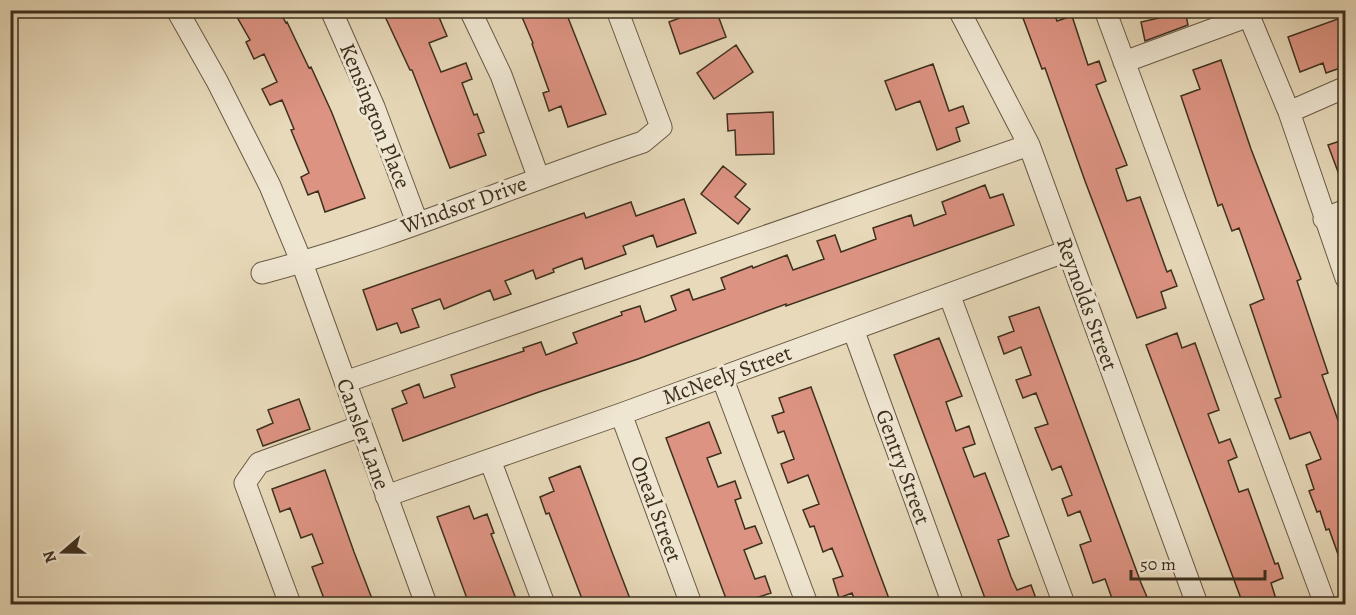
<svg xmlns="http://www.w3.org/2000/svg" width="1356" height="615" font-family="Alegreya,serif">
	<rect width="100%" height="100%" fill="#e7d9b9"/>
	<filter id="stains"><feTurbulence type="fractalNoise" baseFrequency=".00333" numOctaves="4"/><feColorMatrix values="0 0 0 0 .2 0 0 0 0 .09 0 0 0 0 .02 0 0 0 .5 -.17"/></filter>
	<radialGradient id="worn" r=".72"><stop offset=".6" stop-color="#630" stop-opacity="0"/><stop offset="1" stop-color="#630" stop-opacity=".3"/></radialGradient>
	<path fill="#dd9382" stroke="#3d301e" stroke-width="1.5" d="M233 10H279L286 23 287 22 309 68 311 67 332 113 365 198 325 212 318 191 308 195 301 177 309 173 291 130 294 129 282 100 270 105 262 89 277 82 264 54 254 59 246 42 250 40Z
		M382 10H436L447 36 429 43 441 72 466 63 472 79 462 83 474 115 477 114 484 132 478 134 486 155 450 168 412 70H410Z
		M519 10H565L606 114 568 127 561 106 549 111 543 93 549 91 532 44 533 43Z
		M701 10H716L726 37 680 54 669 22Z
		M1020 10H1053L1057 21 1072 16 1088 65 1099 61 1106 81 1096 85 1127 165 1116 169 1127 201 1140 197 1167 272 1171 270 1177 286 1161 292 1166 308 1137 318 1085 181 1045 68 1042 69Z
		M1157 10H1185L1188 25 1145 41 1141 22 1159 18Z
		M1346 16V66L1326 73 1323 63 1300 72 1288 37Z
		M736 45 753 72 714 99 697 73Z
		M1221 60 1251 149 1301 279 1297 281 1328 373 1322 375 1346 443V570L1344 571 1329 529 1326 530 1320 511 1317 512 1309 491 1314 489 1306 465 1321 459 1310 432 1290 439 1283 420 1275 399 1281 397 1250 305 1264 299 1239 228 1232 231 1222 204 1218 206 1181 96 1200 89 1193 70Z
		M933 64 949 111 963 106 969 123 956 128 960 141 937 150 920 101 896 110 885 81Z
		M773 112 774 154 736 155 735 130 728 131 727 114Z
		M1346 139V188H1344L1328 145Z
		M723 166 746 184 735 197 750 209 738 224 701 194Z
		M985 185 990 198 1003 194 1014 225 786 306V304L638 359 539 392 403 441 392 409 407 403 402 391 419 384 424 398 455 387 451 375 524 351 523 348 541 342 546 355 577 343 573 333 622 315 621 312 640 306 645 322 676 310 671 296 689 289 693 300 725 289 721 278 752 266 753 268 787 255 793 270 824 259 817 241 835 235 841 252 876 239 873 228 911 215 914 226 946 214 942 202Z
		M684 199 696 233 657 247 653 235 623 246 626 254 585 269 582 258 553 269 554 272 536 279 533 270 505 281 511 294 494 300 490 290 444 309 440 299 412 309 419 327 401 333 397 323 377 330 363 290 584 213 586 218 631 202 636 216Z
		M1039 307 1141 583 1150 604H1114L1105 579 1093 583 1080 545 1091 541 1080 511 1068 516 1062 499 1072 495 1061 466 1052 470 1035 428 1048 424 1036 393 1023 398 1016 380 1031 375 1021 347 1004 354 998 337 1014 331 1009 317Z
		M1177 333 1182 348 1195 343 1219 410 1208 414 1219 443 1230 439 1237 457 1228 461 1239 492 1248 489 1275 564 1278 563 1283 578 1271 583 1276 599 1260 604H1243L1146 345Z
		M939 338 962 396 946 402 956 431 969 426 975 444 963 448 974 477 985 473 1003 520 1009 536 998 540 1011 577 1017 590 1031 585 1038 604H982L986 601 894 355Z
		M811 387 876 564 891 604H856L852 593 839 598 833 579 843 576 832 548 823 552 814 526 810 527 803 510 819 504 808 475 788 483 781 464 794 459 784 431 778 433 772 416 784 412 779 398Z
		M299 399 310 429 263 446 257 430 273 423 268 410Z
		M709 422 721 453 707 458 718 487 735 481 741 498 735 500 745 529 755 526 762 543 744 550 755 579 765 576 771 593 738 604H728L666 438Z
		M580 466 612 552 632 604H584L549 513 546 514 540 497 554 491 549 478Z
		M325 470 354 552 374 604H326L312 567 323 563 312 534 301 538 290 508 280 512 272 489Z
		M469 506 474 519 487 514 494 533 491 534 518 604H469L437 517Z"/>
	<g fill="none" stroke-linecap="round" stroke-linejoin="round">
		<defs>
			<path id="minor" d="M177 10 217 81 270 186 302 263 426 604
				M331 10 374 107 417 222
				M470 10 501 75 539 179
				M959 10 1029 145 1197 604
				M1105 10 1325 604
				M1249 16 1289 112 1346 278
				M1124 62 1249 16 1255 10
				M1289 112 1346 87
				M1324 219 1346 210
				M262 273C392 239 516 184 643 142L661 127 617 10
				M949 294 1064 604
				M853 329 953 604
				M722 377 807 604
				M345 382 1029 145
				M621 414 691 604
				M490 460 544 604
				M386 496 621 414 1067 251
				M290 604 245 483 259 463 361 426"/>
		</defs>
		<use href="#minor" stroke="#685a45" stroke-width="23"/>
		<use href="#minor" stroke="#efe6d2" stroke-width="21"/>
	</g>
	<g text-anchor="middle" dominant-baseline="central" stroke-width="6" stroke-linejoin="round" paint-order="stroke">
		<g font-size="22" fill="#3d301e" stroke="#efe6d2">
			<text transform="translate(375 116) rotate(68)">Kensington Place</text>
			<text transform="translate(464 205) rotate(-20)">Windsor Drive</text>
			<text transform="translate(1087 304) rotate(70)">Reynolds Street</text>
			<text transform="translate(727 375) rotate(-20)">McNeely Street</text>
			<text transform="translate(363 434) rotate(70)">Cansler Lane</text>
			<text transform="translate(903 467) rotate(70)">Gentry Street</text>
			<text transform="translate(656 509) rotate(70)">Oneal Street</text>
		</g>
	</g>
	<rect width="1356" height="615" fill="none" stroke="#e7d9b9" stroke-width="36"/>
	<rect x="12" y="12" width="1332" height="591" fill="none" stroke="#3d301e" stroke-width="3"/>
	<rect x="18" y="18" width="1320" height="579" fill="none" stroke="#3d301e" stroke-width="1.5"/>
	<g transform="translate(63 552) rotate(250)" stroke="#efe6d2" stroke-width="4.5" paint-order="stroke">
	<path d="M0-4.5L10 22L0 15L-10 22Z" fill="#3d301e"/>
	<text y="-9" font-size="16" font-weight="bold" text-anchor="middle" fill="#3d301e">N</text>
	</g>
	<path d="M1131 570v9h134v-9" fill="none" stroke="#3d301e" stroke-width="3"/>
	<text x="1140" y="570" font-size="18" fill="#3d301e" stroke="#efe6d2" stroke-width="4.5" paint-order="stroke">50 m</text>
	<rect width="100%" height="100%" filter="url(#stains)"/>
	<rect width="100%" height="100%" fill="url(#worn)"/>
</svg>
